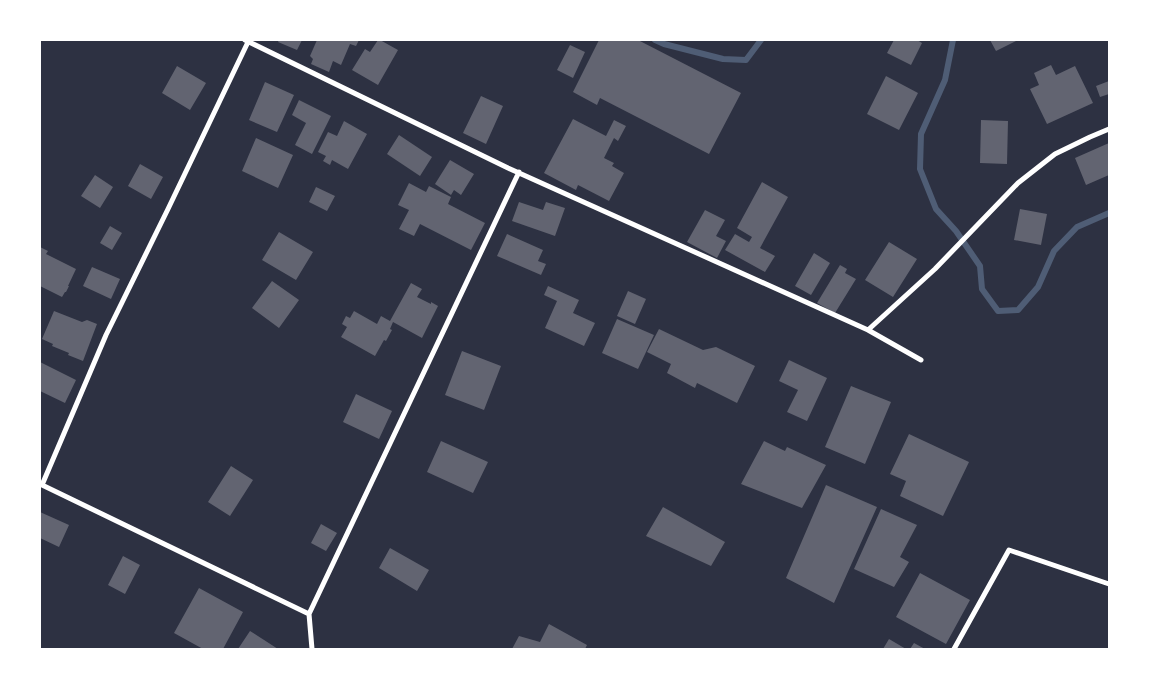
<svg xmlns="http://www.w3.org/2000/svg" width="1149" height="689" font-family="'IBM Plex Serif',serif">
	<rect width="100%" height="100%" fill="#2d3142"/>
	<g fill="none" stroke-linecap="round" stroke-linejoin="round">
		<path stroke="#4f5d75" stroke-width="6" d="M655 40 664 44 723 59 746 60 761 40
			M953 40 945 80 921 134 920 169 936 209 956 231 980 266 982 289 998 311 1018 310 1038 287 1054 251 1077 227 1109 213"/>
	</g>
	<path fill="#626471" d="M279 40H302L297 50 278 42Z
		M317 40H359L356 46 350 44 341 65 333 61 329 72 311 64 313 59 310 56Z
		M378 40H380L398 50 378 85 352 70 365 49 370 52Z
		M599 40H638L741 93 709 154 600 98 597 105 573 92Z
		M894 40H917L922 43 911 65 887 53Z
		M990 40H1018L996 51Z
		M570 45 585 52 573 78 557 70Z
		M1051 65 1056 75 1075 66 1093 103 1047 124 1030 89 1039 85 1034 73Z
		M177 66 206 83 190 110 162 93Z
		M886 76 918 93 899 130 867 114Z
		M1109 81V94L1100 97 1096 86Z
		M265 82 294 95 277 132 249 120Z
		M481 96 503 106 486 144 463 133Z
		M299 100 331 116 312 154 295 145 306 123 292 115Z
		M573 119 606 136 614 120 626 126 618 141 614 138 604 158 614 163 612 166 624 173 609 201 578 185 576 190 544 173Z
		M981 120 1008 121 1007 164 980 163Z
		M344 121 367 134 348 169 332 160 330 165 323 161 326 156 318 152 328 132 337 136Z
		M399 135 432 157 420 176 387 154Z
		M256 138 293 155 278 188 242 171Z
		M1109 143V170H1108L1109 175 1086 185 1075 158Z
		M450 160 474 174 461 195 454 190 451 195 435 184Z
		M140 164 163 177 151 199 128 186Z
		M95 175 113 187 100 208 81 196Z
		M762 182 788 197 760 248 775 256 765 272 725 250 735 234 749 242 752 237 737 228Z
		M409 183 426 192 429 186 451 197 448 204 485 223 471 250 420 224 414 236 399 229 409 210 398 205Z
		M316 187 335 196 327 211 309 202Z
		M519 202 543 210 546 202 565 208 555 236 512 221Z
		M1020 209 1047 214 1041 245 1014 240Z
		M705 210 725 220 716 236 726 241 717 258 687 242Z
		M110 226 122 233 112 250 100 243Z
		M279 232 313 252 296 280 262 260Z
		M507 234 543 250 538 261 546 264 541 275 497 256Z
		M889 242 917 259 893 297 865 280Z
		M40 247 48 251 46 254 76 269 68 286H69L66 292H65L62 297 40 286Z
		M814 253 830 263 811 295 795 286Z
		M840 265 847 269 845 273 856 279 835 313 817 303Z
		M92 267 120 279 111 299 83 286Z
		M272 281 299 300 279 328 252 308Z
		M411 283 422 289 417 297 431 304V302L438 306 422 338 393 322 390 329 392 330 386 341 384 340 375 356 341 337 347 327 342 324 346 316 350 318 354 311 377 324 381 316 390 321Z
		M548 286 579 300 573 313 595 323 584 346 545 328 557 301 544 295Z
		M628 291 646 299 635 324 617 316Z
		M54 311 82 322 87 320 97 324 83 361 68 355 69 353 52 346 53 344 42 339Z
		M617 319 654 335 638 369 602 353Z
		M659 329 703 350 716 347 755 366 737 403 697 383 695 388 667 373 671 364 647 352Z
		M462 351 501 366 484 410 445 395Z
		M789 360 827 378 807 421 787 412 798 390 779 381Z
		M40 362 76 380 65 403 40 391Z
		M851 386 891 402 865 464 825 447Z
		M356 394 392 411 379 439 343 422Z
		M909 434 969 462 943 516 900 496 906 481 890 474Z
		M441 441 488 462 473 493 427 472Z
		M764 441 785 451 787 447 826 465 802 508 741 484Z
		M231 466 253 480 230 516 208 502Z
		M826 485 877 507 834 603 786 578Z
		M663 507 725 542 711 566 646 536Z
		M881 509 917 525 900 557 909 562 894 587 854 569Z
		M40 512 69 525 59 547 40 538Z
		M321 524 337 533 326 551 311 543Z
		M390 548 429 570 417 591 379 568Z
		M123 556 140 565 125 594 108 585Z
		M920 573 970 600 946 644 896 617Z
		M199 588 243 612 223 649H203L174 633Z
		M549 624 587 645 585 649H512L519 636 540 642Z
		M250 631 278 649H238Z
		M889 639 906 649H883Z
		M914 643 925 649H910Z"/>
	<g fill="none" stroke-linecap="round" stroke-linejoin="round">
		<path stroke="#fff" stroke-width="5" d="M245 40 508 168 868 330 921 360
			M868 330 935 269 1018 183 1055 154 1090 137 1109 129
			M40 484 309 614
			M42 485 106 335 168 209 248 42
			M312 649 309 614 519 172
			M954 649 1009 550 1109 584"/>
	</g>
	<rect width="1149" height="689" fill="none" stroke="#ffffff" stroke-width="82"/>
</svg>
